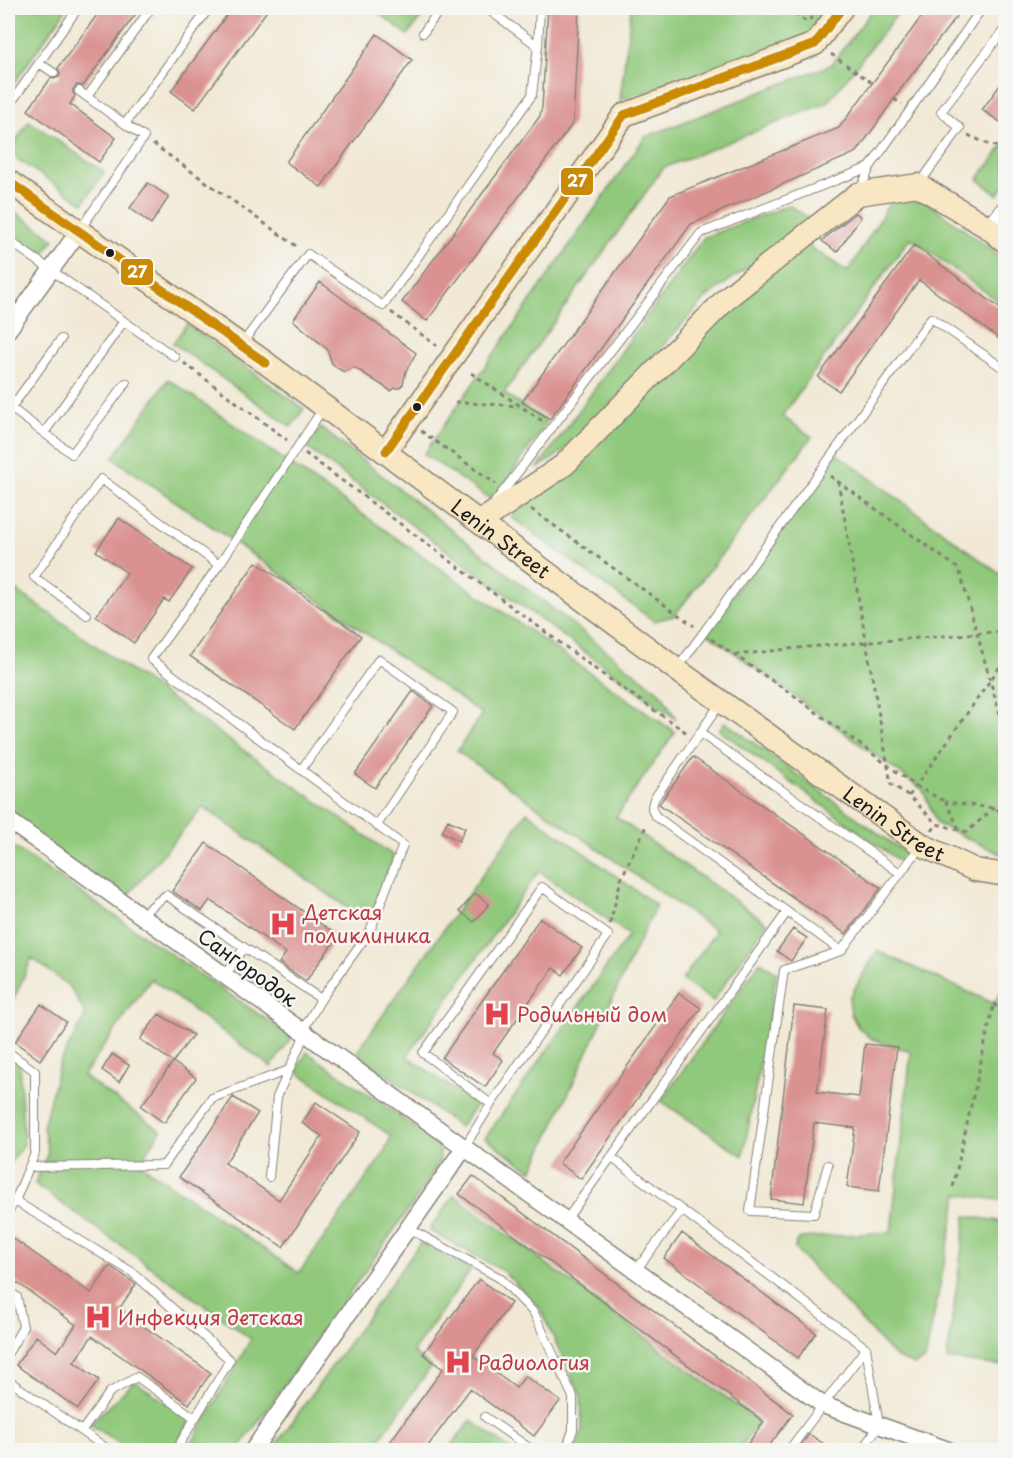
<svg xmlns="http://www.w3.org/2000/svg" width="1013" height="1458" font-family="'Playpen Sans',sans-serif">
	<rect width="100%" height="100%" fill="#f6f6f2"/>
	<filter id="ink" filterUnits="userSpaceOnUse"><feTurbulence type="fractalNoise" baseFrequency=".0167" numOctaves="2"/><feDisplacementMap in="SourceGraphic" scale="12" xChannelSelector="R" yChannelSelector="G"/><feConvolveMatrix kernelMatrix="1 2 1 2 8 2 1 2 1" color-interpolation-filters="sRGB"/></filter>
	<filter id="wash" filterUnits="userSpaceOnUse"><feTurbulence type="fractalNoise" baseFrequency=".008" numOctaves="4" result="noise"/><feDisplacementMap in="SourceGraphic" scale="24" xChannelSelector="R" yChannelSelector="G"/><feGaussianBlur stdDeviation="1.35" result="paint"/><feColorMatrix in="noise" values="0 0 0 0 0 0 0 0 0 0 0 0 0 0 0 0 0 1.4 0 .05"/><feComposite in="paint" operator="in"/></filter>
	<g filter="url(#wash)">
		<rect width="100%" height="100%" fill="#f1e9d5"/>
		<path fill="#91c97b" stroke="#56724c" stroke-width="1.5" d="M14 8H67L8 92V41L16 30Z
			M372 8H413L423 15 408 35Z
			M631 8H833L810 39 620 100Z
			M874 8H902L827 103 663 168 504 393 547 422 493 501 424 454 645 137 831 65Z
			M29 121 104 172 83 203 8 153Z
			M1005 143V185L998 195 978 179Z
			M895 194 928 203 1005 260V306L910 238 782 416 812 437 674 616 654 621 511 517 570 470 729 303 805 244 848 272Z
			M789 205 813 221 708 296 574 444 537 469 704 237Z
			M8 207 54 239 43 255 8 231Z
			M187 324 304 409 291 427 173 343Z
			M168 379 675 732 616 817 767 923 713 1001 682 980 716 931 457 751 482 714 113 458Z
			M321 428 662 694 676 719 306 447Z
			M836 453 1005 578V856L937 824 923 790 706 632Z
			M12 587 394 856 368 922 203 807 123 901 8 819V589Z
			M725 722 908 855 902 863 719 730Z
			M527 812 656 905 532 1171 485 1138 629 935 539 871 407 1056 476 1105 460 1127 356 1053Z
			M8 843 292 1037 271 1067 151 979 83 1076 161 1131 139 1163 299 1273 383 1155 391 1136 296 1071 307 1052 439 1144 440 1160 426 1185 238 1450H188L251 1339 35 1184 48 1152 43 1127 59 1064 86 1015 70 987 32 958 8 1012Z
			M877 951 993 1003 1005 988V1201L958 1194 925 1360 914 1365 895 1357 795 1249 796 1242 801 1238 891 1232 911 1052 872 1039 858 1027 851 1014 849 998Z
			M760 962 777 972 743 1156 661 1101Z
			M8 1051 19 1059 24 1144 8 1166Z
			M454 1195 759 1422 738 1450H576L582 1433 581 1396 539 1307 503 1271 429 1230Z
			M966 1216 1005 1222 1006 1343 1002 1366 947 1359Z
			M420 1243 471 1269 413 1352 431 1367 372 1450H272Z
			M135 1381 191 1420 172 1450H128L90 1424Z
			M471 1420 511 1450H448Z"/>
		<g id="blocks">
			<path fill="#da9290" d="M102 8H140L83 86 77 85 73 90V93L75 96 70 104 116 138 99 162 28 110 51 78 54 79 59 77 60 73 58 68Z
				M232 8H269L195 109 171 91Z
				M548 8H579L573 123 427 321 402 302 540 116 542 107Z
				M928 8H963L903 86 857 152 691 224 550 419 522 402 670 196 839 128Z
				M377 34 412 60 321 187 286 162Z
				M1005 78V125L982 110Z
				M148 183 169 197 151 224 130 208Z
				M856 213 861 217 837 252 822 241 826 237Z
				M914 245 1005 312V343L919 280 839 391 818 377Z
				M320 282 416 353 406 371 403 384 399 388H395L391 391 354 367 344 372 337 368 332 363 327 349 293 320Z
				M119 518 192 569 169 602 164 599 134 643 96 616 127 573 96 551Z
				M256 562 361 636 295 729 190 656Z
				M413 691 433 706 375 788 355 774Z
				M693 757 881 888 846 934 659 804Z
				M448 820 465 828 459 841 442 832Z
				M206 843 338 936 306 981 279 963 286 953 210 900 202 911 172 891Z
				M475 893 489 904 474 922 460 911Z
				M540 918 582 948 563 975 553 968 493 1053 503 1060 485 1087 442 1058Z
				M793 929 807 938 791 961 777 951Z
				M679 993 701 1008 581 1179 559 1163Z
				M41 1004 66 1022 40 1060 15 1042Z
				M794 1006 828 1010 817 1092 859 1097 865 1044 897 1047 879 1191 847 1187 855 1128 814 1123 804 1203 771 1199Z
				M159 1014 193 1035 173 1062 140 1039Z
				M112 1054 129 1065 119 1082 102 1070Z
				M173 1062 196 1078 164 1123 141 1106Z
				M233 1097 258 1113 225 1163 279 1200 322 1136 302 1123 316 1102 360 1132 283 1247 179 1177Z
				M473 1176 793 1414 766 1450H743L764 1422 459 1194Z
				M682 1233 816 1333 798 1358 664 1258Z
				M8 1235 91 1293 110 1266 136 1284 119 1309 211 1373 189 1404 92 1336 74 1362 99 1380 78 1409 16 1365 36 1336 57 1352 76 1325 8 1276Z
				M479 1279 511 1303 473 1356 516 1388 525 1376 560 1401 534 1436 470 1389 425 1450H384L443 1369 423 1354Z
				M809 1434 833 1450H797Z"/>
		</g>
	</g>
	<g filter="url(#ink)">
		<use href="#blocks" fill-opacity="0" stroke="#868278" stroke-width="1.5"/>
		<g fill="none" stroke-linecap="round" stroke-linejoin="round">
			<defs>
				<path id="lane" d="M486 8 538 46
					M423 33 441 8
					M39 63 54 73
					M79 91 87 97
					M8 107 78 8
					M125 124 87 97 151 8
					M919 184 960 128 941 112 1006 27
					M860 191 870 167
					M79 231 144 137 125 124 209 8
					M8 240 175 357
					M61 339 11 408 72 454 126 383
					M242 344 308 254 383 306 532 95 538 46 540 8
					M44 433 124 321
					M495 502 701 233 870 167 982 8
					M87 615 34 577 101 479 219 565
					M677 669 931 318 1006 370
					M720 704 654 799C651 807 651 812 658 818L841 951 922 845
					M700 733 900 873
					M301 770 379 659 453 712 377 825
					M141 915 166 895 321 999 302 1032
					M225 976 244 948
					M321 999 370 931 403 845 151 659 219 565 324 407
					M8 1052 35 1071V1153L15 1201 8 1212
					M464 1148 491 1104 608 935 542 887 423 1053 491 1104
					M611 1157 866 1348 789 1450
					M828 1165 814 1214 750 1211 784 970 841 951
					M29 1167 164 1165 212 1098 289 1070
					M269 1177 277 1097 305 1034
					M15 1201 132 1272 230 1360 176 1450
					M566 1220 787 912
					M408 1228 500 1278 534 1313 573 1397V1430L566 1450
					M636 1270 682 1210
					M8 1290 17 1297 23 1327 8 1353
					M8 1380 109 1450
					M485 1417 532 1450
					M82 1431 110 1392 137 1377 195 1418
					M862 1450 879 1425 866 1348"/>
				<path id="street" d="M989 228 1006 208
					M8 330 79 231
					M8 820 823 1405 948 1450
					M253 1450 464 1148"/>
				<g id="secondary">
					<path id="s1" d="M8 181 266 363 677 670 922 845 975 870 1006 875"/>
					<path d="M386 451 624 115 815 44 842 8"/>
					<path d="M480 522 564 465 728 297 858 194 918 185 989 228 1006 242"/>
				</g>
			</defs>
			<use href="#lane" stroke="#868278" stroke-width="10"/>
			<use href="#street" stroke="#868278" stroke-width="19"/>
			<use href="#secondary" stroke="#868278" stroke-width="25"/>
			<path stroke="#868278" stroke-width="3" stroke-dasharray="4.5 4.5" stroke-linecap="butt" d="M787 8 808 23
				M808 8 811 20
				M831 54 872 83
				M894 99 902 104
				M968 135 990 145 1006 148
				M153 144 299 248
				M391 312 437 346
				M184 363 287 440
				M471 373 544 422
				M455 402 519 406
				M421 431 496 484
				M305 453 598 671 687 733
				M830 476 959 569 1006 737
				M838 481 891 784 909 796 937 824
				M531 509 694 626
				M711 639 793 695 916 786 946 802
				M735 655 807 647 1006 631
				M909 796 1006 658
				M959 829 946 802 993 808 1006 813
				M932 831 937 824 967 832 1006 797
				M610 924 621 879 647 824
				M953 1187 994 1003 1006 1021
				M1001 1201 1006 1171"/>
			<use href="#lane" stroke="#fff" stroke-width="8"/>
			<use href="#street" stroke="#fff" stroke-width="16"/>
			<use href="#secondary" stroke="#f9e7c3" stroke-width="22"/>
			<defs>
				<path id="bus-1" d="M8 181 266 363
					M386 451 624 115 815 44 842 8"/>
			</defs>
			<use href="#bus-1" stroke="#f6f6f2" stroke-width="14"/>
			<use href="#bus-1" stroke="#cb8a06" stroke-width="9"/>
		</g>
	</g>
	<defs>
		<symbol id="hospital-bare" viewBox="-9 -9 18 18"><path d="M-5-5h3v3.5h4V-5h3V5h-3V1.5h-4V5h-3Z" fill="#e0444e" stroke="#f6f6f2" stroke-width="2.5" paint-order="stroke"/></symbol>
	</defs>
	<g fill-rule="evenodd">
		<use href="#hospital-bare" x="264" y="905" width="38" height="38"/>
		<use href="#hospital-bare" x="478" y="995" width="38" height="38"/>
		<use href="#hospital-bare" x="79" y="1298" width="38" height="38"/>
		<use href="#hospital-bare" x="439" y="1343" width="38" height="38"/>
	</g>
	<g fill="#1c1c1c" stroke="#f6f6f2" stroke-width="2">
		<circle cx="110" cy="253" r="5"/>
		<circle cx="417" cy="407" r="5"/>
	</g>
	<g text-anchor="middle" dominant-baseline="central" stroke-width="5" stroke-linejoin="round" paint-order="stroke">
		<g font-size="20" fill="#1c1c1c" stroke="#f6f6f2">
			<text stroke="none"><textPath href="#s1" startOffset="609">Lenin Street</textPath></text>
			<text stroke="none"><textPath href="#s1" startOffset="1095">Lenin Street</textPath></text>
			<text transform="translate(248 967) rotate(36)">Сангородок</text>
		</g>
		<g font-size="20" fill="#be3a42" stroke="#f6f6f2" text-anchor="start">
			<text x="303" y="912">Детская<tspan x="303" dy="23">поликлиника</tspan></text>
			<text x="517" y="1014">Родильный дом</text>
			<text x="118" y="1317">Инфекция детская</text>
			<text x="478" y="1362">Радиология</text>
		</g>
	</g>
	<g stroke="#f6f6f2" stroke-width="2">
		<rect x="560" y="167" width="34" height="29" rx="6" fill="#cb8a06"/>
		<rect x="120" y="258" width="34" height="28" rx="6" fill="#cb8a06"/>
	</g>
	<g font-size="16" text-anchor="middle" font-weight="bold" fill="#fff">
		<text x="577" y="187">27</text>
		<text x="137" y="278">27</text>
	</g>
	<rect width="1013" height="1458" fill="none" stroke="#f6f6f2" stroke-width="30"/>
</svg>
